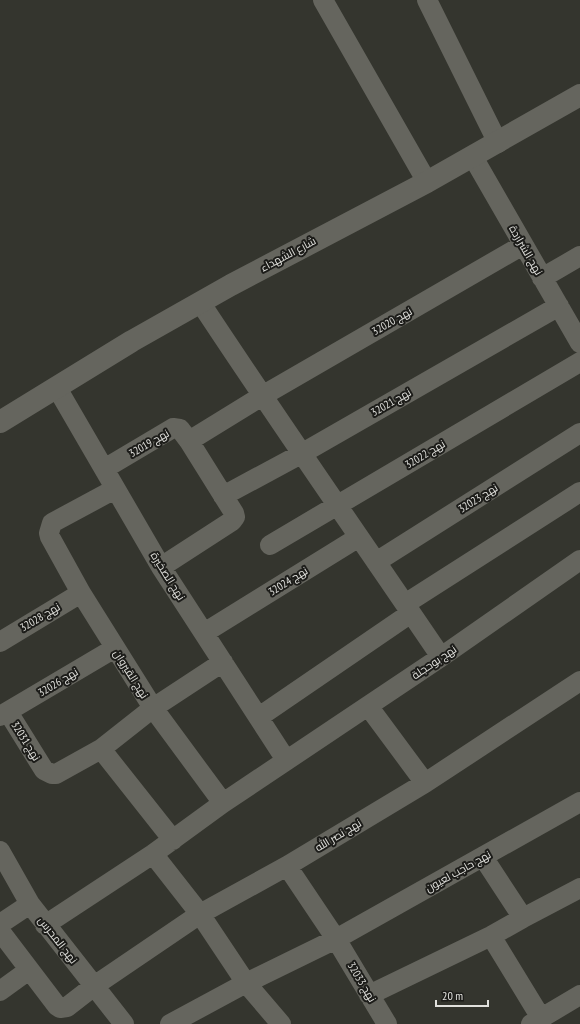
<svg xmlns="http://www.w3.org/2000/svg" width="580" height="1024" font-family="'PT Sans Narrow',Cairo,sans-serif">
	<rect width="100%" height="100%" fill="#34352e"/>
	<g fill="none" stroke-linecap="round" stroke-linejoin="round">
		<path stroke="#65655e" stroke-width="20" d="M323 0 427 182
			M427 0 498 143
			M473 157 580 343
			M542 278 580 256
			M200 302C279 422 361 539 441 657
			M57 388 161 567 286 760
			M104 469 173 428 180 429 189 441
			M115 489 52 523 49 533 50 537 81 593 153 708 223 803
			M223 496 301 454 559 306
			M270 545 580 362
			M376 562 580 433
			M161 567 232 521 235 517 234 513 189 441 262 396 523 245
			M405 604 580 492
			M204 633 359 537
			M0 642 81 593
			M368 706 425 783
			M8 712 44 770 52 774H56L101 749 153 708 223 662
			M0 716 115 648
			M259 717 411 613
			M101 749 173 840
			M0 851 30 904 124 1024
			M153 854 200 914 246 983 281 1024
			M287 866 336 939 387 1024
			M523 918 580 888
			M0 924 30 904
			M45 925 153 854 223 803 441 657 580 560
			M0 931 57 1006 60 1008 67 1007 94 986 200 914 287 866 425 783 580 681
			M491 936 541 1018
			M0 991 29 970
			M369 995 491 936 523 918 483 857
			M170 1024 246 983 336 939 580 802
			M531 1024 580 995"/>
		<path stroke="#65655e" stroke-width="22" d="M0 422 132 341 231 285 427 182 580 95"/>
	</g>
	<g text-anchor="middle" dominant-baseline="central" stroke-width="4" stroke-linejoin="round" paint-order="stroke">
		<g font-size="11" fill="#e1e1dd" stroke="#1c1c19">
			<text transform="translate(526 250) rotate(60)">نهج الشراردة</text>
			<text transform="translate(288 254) rotate(-28)">شارع الشهداء</text>
			<text transform="translate(392 321) rotate(-30)">نهج 32020</text>
			<text transform="translate(391 402) rotate(-30)">نهج 32021</text>
			<text transform="translate(149 443) rotate(-30)">نهج 32019</text>
			<text transform="translate(425 454) rotate(-31)">نهج 32022</text>
			<text transform="translate(478 498) rotate(-32)">نهج 32023</text>
			<text transform="translate(168 576) rotate(58)">نهج الصخيرة</text>
			<text transform="translate(288 581) rotate(-32)">نهج 32024</text>
			<text transform="translate(40 617) rotate(-31)">نهج 32028</text>
			<text transform="translate(434 662) rotate(-34)">نهج بوحجلة</text>
			<text transform="translate(131 674) rotate(58)">نهج القيروان</text>
			<text transform="translate(58 682) rotate(-31)">نهج 32026</text>
			<text transform="translate(26 741) rotate(58)">نهج 32031</text>
			<text transform="translate(338 835) rotate(-31)">نهج نصر الله</text>
			<text transform="translate(458 871) rotate(-29)">نهج حاجب لعيون</text>
			<text transform="translate(58 940) rotate(52)">نهج المحرس</text>
			<text transform="translate(362 982) rotate(59)">نهج 32033</text>
		</g>
	</g>
	<path d="M436 1000v6h52v-6" fill="none" stroke="#e1e1dd" stroke-width="2"/>
	<text x="442" y="1000" font-size="12" fill="#e1e1dd" stroke="#1c1c19" stroke-width="3" paint-order="stroke">20 m</text>
</svg>
